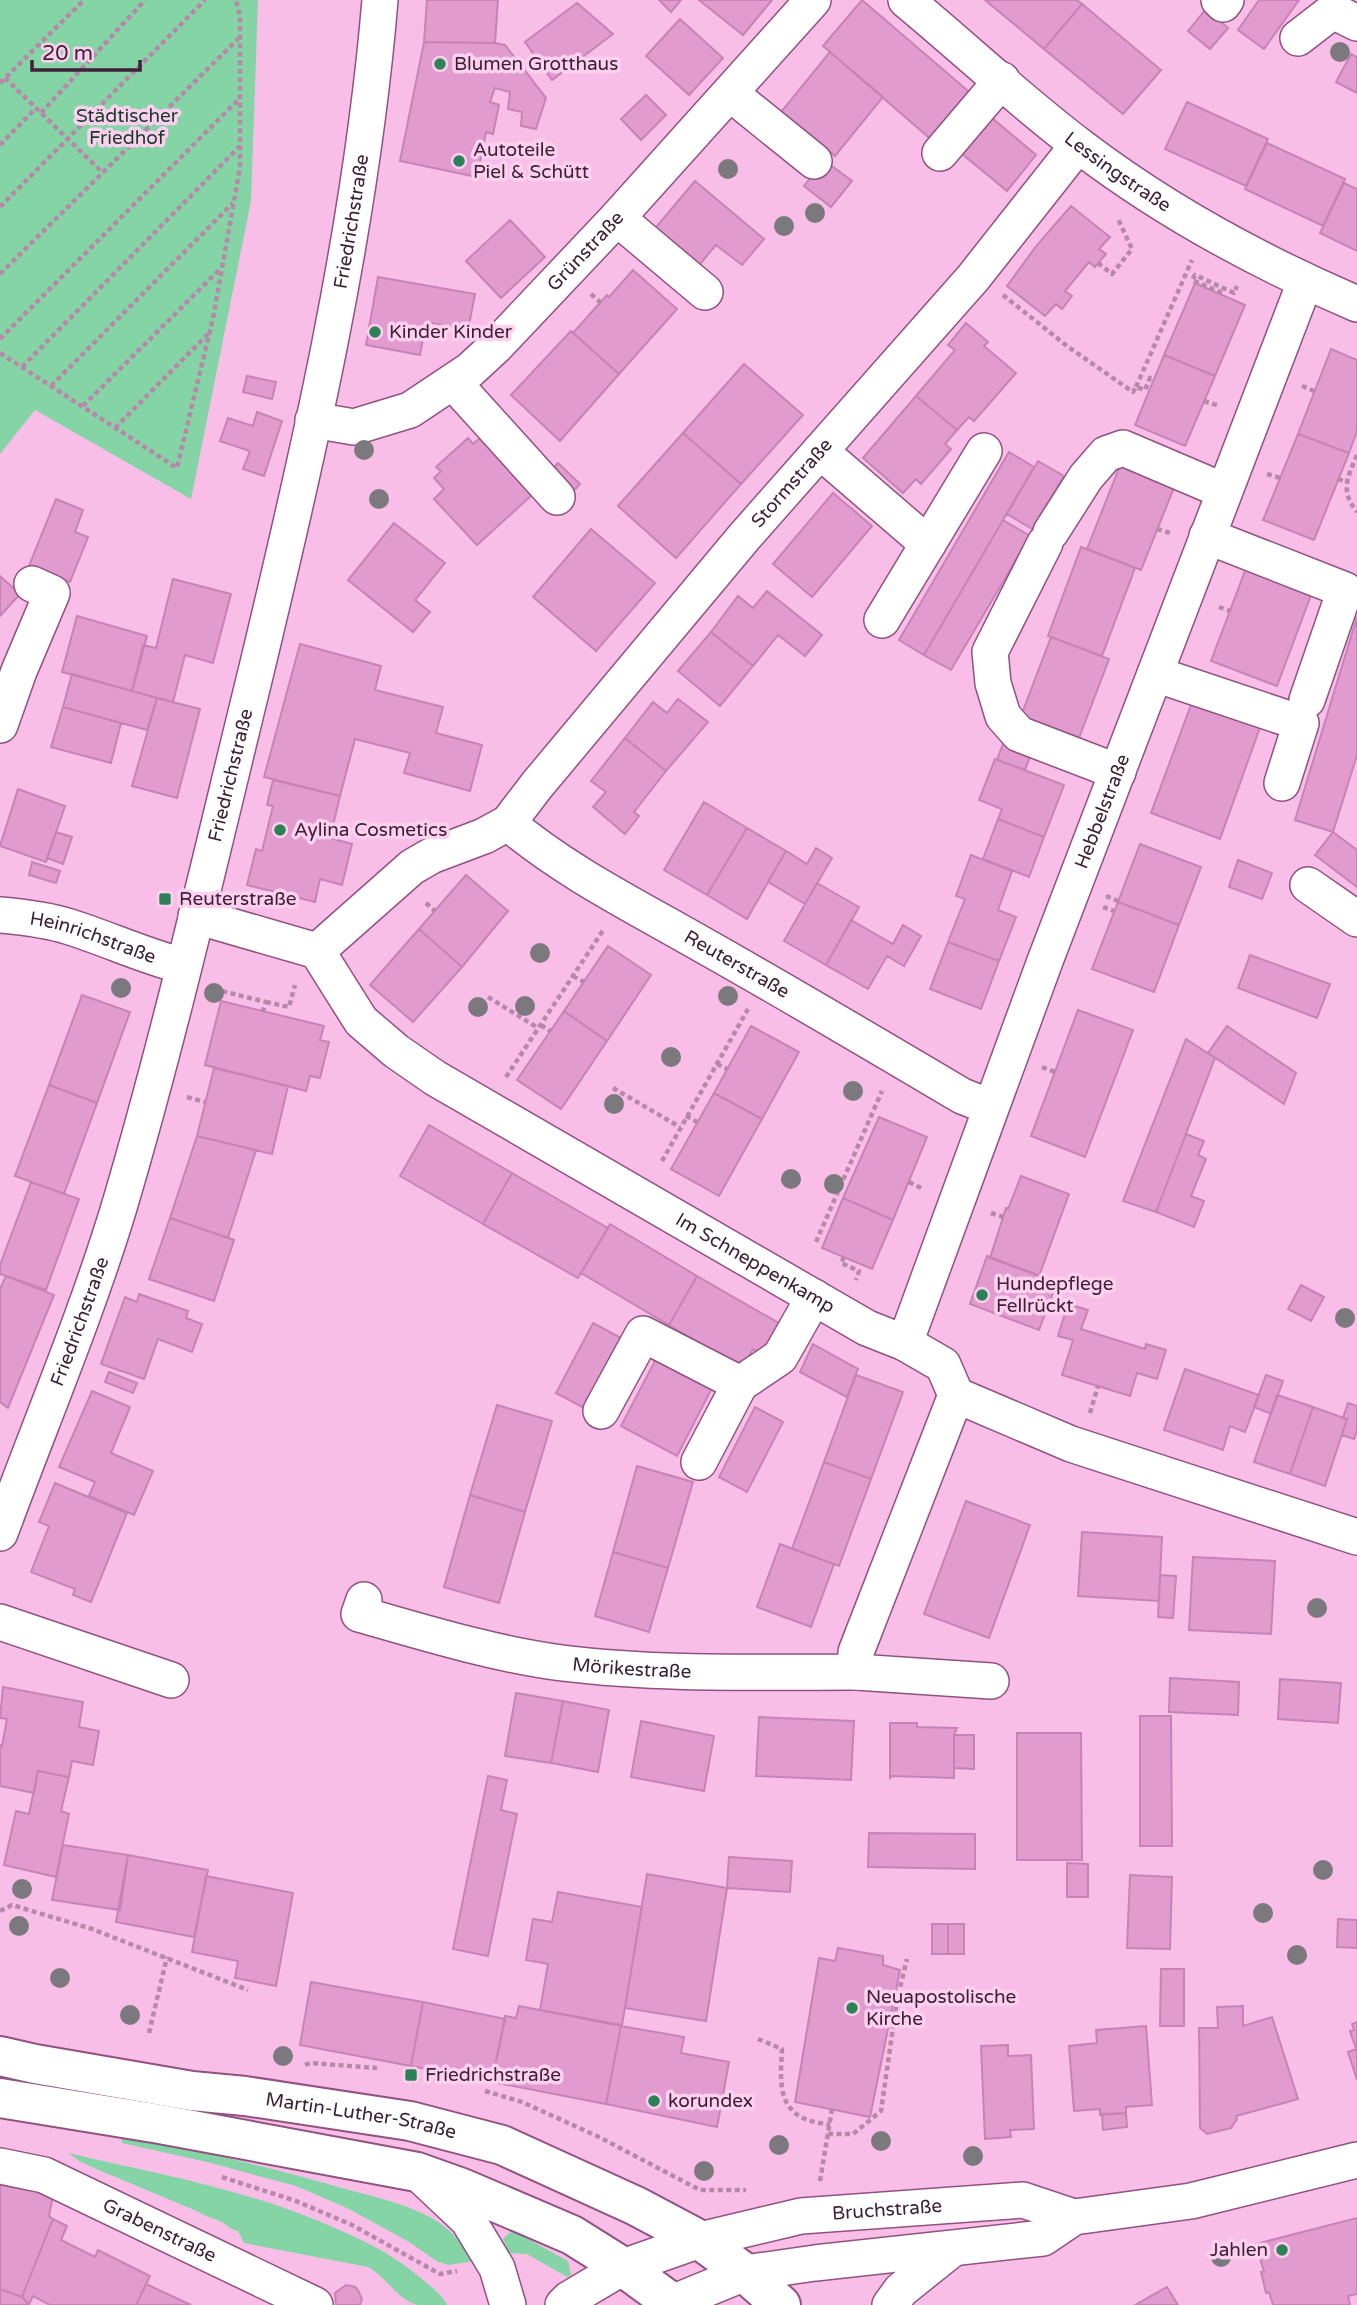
<svg xmlns="http://www.w3.org/2000/svg" width="1357" height="2305" font-family="'Varela Round',sans-serif">
	<rect width="100%" height="100%" fill="#f8bee7"/>
	<path fill="#85d4a6" d="M0 0H258L251 201 191 499 35 410 0 454Z
		M125 2134C200 2152 276 2168 349 2190 376 2197 405 2204 430 2217 450 2229 463 2242 475 2261L449 2265 438 2262 409 2242 349 2209 296 2186 207 2162 122 2143 121 2136Z
		M68 2153C159 2174 250 2190 335 2228 365 2241 392 2254 417 2275 428 2284 441 2293 447 2305 438 2305 427 2305 418 2305 401 2303 385 2276 368 2267L244 2243 238 2231C230 2230 229 2226 222 2222 213 2218 208 2218 199 2212L101 2171 81 2162Z
		M515 2232 568 2261 571 2275 567 2277 527 2254 509 2253 503 2239 509 2233Z"/>
	<path fill="#e19bce" stroke="#c783b5" stroke-width="2" d="M427 0H498L495 43 424 42Z
		M659 0H681L671 12Z
		M699 0H772L743 35Z
		M862 0 974 96 934 142 823 46Z
		M985 0H1077L1082 4 1044 49Z
		M1259 0H1299L1264 49 1238 30Z
		M577 3 613 34 552 80 525 42Z
		M1082 4 1161 70 1123 114 1044 49Z
		M1206 9 1228 28 1210 49 1188 31Z
		M680 19 723 58 689 95 646 56Z
		M424 42 495 43 505 45 546 98 536 129 521 126 522 112 508 109 510 92 495 88 490 102 499 105 493 134 486 132 477 177 400 161Z
		M830 52 883 97 835 156 781 112Z
		M1351 54 1357 57V93L1336 82Z
		M646 95 666 115 641 140 621 119Z
		M1187 102 1268 139 1246 186 1165 149Z
		M985 112 1036 155 1007 191 955 148Z
		M1267 143 1345 179 1323 226 1245 189Z
		M824 160 852 181 831 207 804 186Z
		M695 181 764 239 742 265 716 245 696 269 652 232Z
		M1344 183 1357 189V251L1320 233Z
		M1071 206 1110 237 1099 249 1106 254 1095 267 1089 262 1065 291 1072 296 1062 309 1056 304 1045 316 1007 286 1037 245Z
		M510 220 545 257 501 298 466 261Z
		M633 270 677 309 619 374 573 333 607 295 609 297Z
		M378 277 475 294 468 330 426 322 420 355 366 345Z
		M1195 283 1245 305 1215 376 1164 355Z
		M966 323 988 342 984 346 1016 373 974 421 969 417 957 430 916 396 955 350 948 345Z
		M571 331 619 374 560 441 511 395Z
		M1331 349 1357 360V431L1349 453 1298 434Z
		M1164 355 1215 376 1185 446 1135 425Z
		M744 364 803 415 741 484 683 433Z
		M247 376 276 382 272 399 243 392Z
		M916 396 957 430 945 444 951 449 921 484 916 479 903 493 863 458Z
		M257 412 282 421 264 476 243 469 250 451 220 441 228 418 253 426Z
		M683 433 741 484 676 558 618 506Z
		M1298 434 1349 453 1314 540 1263 520Z
		M468 438 473 444 480 438 532 495 477 545 434 499 444 489 434 478 441 471 436 467Z
		M1009 452 1034 467 924 655 899 640Z
		M1038 461 1064 476 1032 529 1007 514Z
		M558 463 580 484 569 496 547 475Z
		M1121 463 1175 485 1141 570 1087 549Z
		M833 493 872 526 812 597 773 564Z
		M56 499 83 510 75 532 88 537 70 582 29 566Z
		M1003 520 1030 536 951 670 924 655Z
		M394 523 445 563 415 600 430 612 413 632 348 580Z
		M591 529 655 583 596 651 533 597Z
		M1081 547 1135 568 1102 656 1048 636Z
		M1248 563 1314 587 1277 686 1211 661Z
		M0 576 20 594 0 616Z
		M173 579 231 594 213 663 185 655 173 702 132 691 143 645 156 648Z
		M767 591 822 635 805 656 778 635 753 666 711 632 738 596 753 608Z
		M77 616 147 636 132 691 62 672Z
		M1357 617V755L1333 832 1295 820Z
		M711 632 753 666 720 706 678 671Z
		M1051 637 1109 659 1076 746 1018 724Z
		M300 644 381 666 375 690 443 707 436 733 482 745 470 791 404 773 410 753 355 739 340 796 264 777Z
		M72 674 157 698 147 730 63 707Z
		M1195 694 1263 719 1220 839 1151 813Z
		M157 698 200 709 177 798 132 786Z
		M678 699 708 722 666 771 625 738 653 702 667 713Z
		M63 707 121 723 111 763 51 747Z
		M625 738 666 771 634 812 639 816 625 834 593 807 606 792 591 781Z
		M1004 741 1032 752 1025 770 997 760Z
		M995 759 1064 785 1044 837 998 819 1002 809 979 800Z
		M273 780 340 796 330 838 352 844 342 885 320 879 315 902 247 885 256 849 262 851 273 806 267 805Z
		M18 789 65 806 46 862 0 846Z
		M704 802 747 828 707 895 664 870Z
		M998 819 1044 837 1029 877 983 859Z
		M747 828 786 851 747 919 707 895Z
		M56 832 72 837 63 864 47 858Z
		M1333 832 1357 850V887L1315 855Z
		M1140 844 1201 867 1179 925 1118 902Z
		M816 848 832 858 805 904 768 882 786 851 807 864Z
		M971 855 1012 871 998 910 1016 917 999 961 948 942 965 899 956 896Z
		M1238 860 1272 873 1262 899 1229 887Z
		M32 862 60 871 56 883 29 875Z
		M466 875 508 911 462 967 419 929Z
		M817 883 859 907 826 965 784 941Z
		M1118 902 1179 925 1154 992 1092 969Z
		M851 920 893 944 903 925 921 936 904 966 887 956 868 989 826 965Z
		M419 929 462 967 413 1022 370 985Z
		M948 942 999 961 981 1009 930 989Z
		M608 946 651 975 607 1041 564 1011Z
		M1250 955 1330 984 1317 1018 1238 988Z
		M82 995 130 1012 97 1103 49 1085Z
		M221 1001 324 1026 320 1040 329 1042 320 1078 310 1076 306 1091 205 1065Z
		M1078 1010 1133 1030 1085 1157 1031 1136Z
		M564 1011 607 1041 561 1109 517 1080Z
		M751 1026 799 1052 762 1119 714 1093Z
		M1227 1026 1296 1073 1284 1104 1208 1053Z
		M1186 1039 1215 1058 1156 1212 1123 1201Z
		M214 1068 288 1086 272 1154 197 1136Z
		M49 1085 97 1103 64 1194 15 1176Z
		M714 1093 762 1119 719 1196 671 1169Z
		M879 1117 927 1137 893 1220 843 1198Z
		M429 1125 512 1173 483 1224 400 1176Z
		M1186 1134 1204 1141 1198 1155 1206 1159 1191 1196 1204 1201 1194 1227 1156 1212Z
		M197 1136 256 1150 228 1238 170 1218Z
		M512 1173 608 1228 578 1278 483 1224Z
		M1021 1176 1069 1194 1039 1276 990 1258 1006 1208 1008 1209Z
		M31 1182 79 1199 46 1290 0 1274V1265Z
		M843 1198 893 1220 872 1269 822 1248Z
		M170 1218 234 1240 214 1301 149 1279Z
		M610 1224 697 1276 669 1325 581 1273Z
		M987 1256 1057 1282 1039 1330 970 1304Z
		M6 1276 54 1295 8 1408 0 1402V1289Z
		M697 1276 782 1325 765 1356 753 1349 742 1368 669 1325Z
		M1301 1285 1324 1297 1311 1321 1288 1309Z
		M139 1294 188 1311 186 1318 202 1324 192 1352 158 1339 144 1379 101 1364 125 1297 137 1302Z
		M1068 1304 1088 1310 1081 1329 1145 1349 1146 1344 1166 1350 1157 1379 1137 1373 1130 1396 1062 1375 1073 1340 1058 1336Z
		M593 1323 621 1338 584 1408 556 1393Z
		M813 1344 858 1369 847 1397 800 1372Z
		M657 1357 713 1386 677 1456 621 1426Z
		M1185 1369 1259 1395 1245 1432 1230 1426 1223 1450 1164 1430Z
		M109 1372 137 1383 133 1393 105 1382Z
		M856 1375 903 1392 871 1479 824 1462Z
		M1266 1375 1283 1381 1271 1414 1254 1407Z
		M92 1391 130 1407 111 1453 153 1471 134 1515 89 1496 95 1482 59 1467Z
		M1277 1395 1313 1407 1290 1474 1254 1462Z
		M1348 1403 1357 1406V1430L1354 1439 1342 1435 1347 1419 1343 1418Z
		M497 1405 552 1421 525 1512 470 1495Z
		M755 1407 783 1422 747 1492 719 1477Z
		M1313 1407 1347 1419 1325 1486 1290 1474Z
		M824 1462 871 1479 839 1566 792 1549Z
		M637 1466 693 1482 668 1568 613 1552Z
		M55 1483 127 1513 91 1602 73 1595 75 1589 31 1572 49 1526 39 1522Z
		M470 1495 525 1512 499 1603 444 1587Z
		M966 1501 1030 1525 989 1638 924 1614Z
		M1082 1532 1162 1537 1159 1601 1078 1596Z
		M780 1544 834 1564 811 1627 757 1607Z
		M613 1552 668 1568 649 1632 595 1616Z
		M1193 1557 1275 1561 1271 1634 1189 1630Z
		M1160 1575 1176 1576 1173 1618 1158 1617Z
		M1170 1678 1239 1682 1238 1715 1169 1712Z
		M1280 1679 1341 1683 1338 1723 1278 1719Z
		M3 1687 83 1702 79 1727 99 1731 93 1765 72 1761 69 1777 38 1771 34 1793 0 1786V1745L2 1746 7 1719 0 1718Z
		M516 1693 563 1701 551 1763 505 1756Z
		M563 1701 609 1710 598 1772 551 1763Z
		M1140 1716H1171L1172 1846H1140Z
		M759 1717 854 1721 851 1780 756 1776Z
		M641 1721 714 1736 704 1791 631 1777Z
		M890 1723H917V1727L957 1728 954 1735V1778L892 1776 890 1778Z
		M1017 1733H1081L1082 1860H1017Z
		M954 1735H974V1769L954 1768Z
		M38 1771 69 1777 61 1811 69 1814 56 1877 4 1865 16 1811 29 1814Z
		M488 1776 507 1780 501 1810 517 1814 488 1956 453 1949Z
		M869 1833 975 1834V1869L868 1867Z
		M63 1845 128 1855 120 1910 52 1900Z
		M128 1855 208 1870 194 1937 116 1922Z
		M729 1857 792 1861 790 1892 727 1888Z
		M1067 1863 1088 1864V1897H1067Z
		M647 1874 727 1888 706 2021 625 2008Z
		M1130 1875 1172 1877 1170 1949 1127 1948Z
		M206 1876 293 1893 276 1986 235 1978 238 1961 192 1952Z
		M558 1892 642 1907 622 2025 540 2010 548 1964 526 1960 533 1919 552 1922Z
		M1338 1919 1357 1920V1948L1337 1947Z
		M932 1924H948V1954H932Z
		M948 1924H964V1954H948Z
		M838 1948 883 1956V1965L900 1970 870 2117 795 2102 819 1958 835 1961Z
		M1161 1969H1184V2026H1160Z
		M311 1982 423 2002 411 2066 300 2045Z
		M423 2002 505 2019 492 2082 411 2066Z
		M519 2006 621 2026 606 2104 492 2082 505 2016 516 2018Z
		M1243 2006V2026L1272 2017 1298 2099 1236 2116 1237 2119 1231 2128 1207 2134 1200 2128 1199 2028H1218L1217 2007Z
		M1357 2022V2080L1348 2052 1356 2049 1350 2031 1354 2030 1352 2024Z
		M621 2026 684 2037 681 2053 729 2062 717 2127 606 2104Z
		M1146 2026 1152 2105 1126 2107V2113L1100 2115V2109L1074 2111 1069 2046 1097 2043 1096 2030Z
		M1008 2045V2056L1031 2055 1034 2129 1010 2130 1011 2137 985 2139 981 2046Z
		M1126 2113 1127 2127 1103 2130 1102 2114Z
		M0 2182 54 2190 49 2216 53 2219 22 2297 0 2289Z
		M1357 2218V2294L1348 2296 1350 2305H1273L1269 2292 1266 2293 1261 2272H1264L1256 2244Z
		M53 2219 67 2226 61 2240 95 2257 98 2250 150 2276 136 2305H50L33 2296 29 2304 22 2297Z
		M146 2284 191 2305H136Z
		M346 2285 355 2287 358 2290 362 2299 360 2305H336L335 2293Z
		M1167 2287 1178 2305H1135Z
		M0 2289 22 2297 29 2305H0Z"/>
	<g fill="none" stroke-linecap="round" stroke-linejoin="round">
		<defs>
			<g id="minor">
				<path id="s1" d="M906 0C964 48 1020 101 1081 147 1165 211 1259 262 1357 304"/>
				<path d="M1219 0 1223 4 1226 0"/>
				<path d="M1298 38 1333 11 1357 23"/>
				<path d="M731 94 814 161"/>
				<path d="M940 153 1002 80"/>
				<path d="M617 218 705 292"/>
				<path d="M453 382 557 497"/>
				<path id="s2" d="M313 420 354 427 410 410 470 370 496 346 617 218 813 0"/>
				<path d="M820 451 928 544"/>
				<path d="M1051 532 1086 477 1106 454 1123 448 1224 491"/>
				<path d="M1207 536 1345 590 1307 700"/>
				<path d="M1045 543 990 652 993 683 1003 716 1019 734 1118 772"/>
				<path d="M882 620 984 451"/>
				<path d="M1155 674 1301 723 1282 783"/>
				<path d="M0 725 19 671 52 593 32 584"/>
				<path id="s3" d="M508 823 537 785 745 536 973 278 1078 145"/>
				<path d="M1308 885 1357 919"/>
				<path id="s4" d="M0 915C23 917 48 920 70 927 108 939 144 956 183 966"/>
				<path id="s5" d="M196 916 317 951 361 1021 396 1051 435 1078 867 1328 905 1343 943 1365 956 1395 1071 1444 1357 1537"/>
				<path id="s6" d="M317 951 412 867 431 856 484 836 508 823C566 872 637 907 703 945 790 994 876 1045 962 1096L990 1107"/>
				<path id="s7" d="M905 1343 1045 961 1305 282"/>
				<path d="M601 1411 643 1334 740 1384"/>
				<path d="M699 1462 740 1384 780 1357 814 1297"/>
				<path id="s8" d="M0 1533C40 1424 87 1314 120 1204 171 1031 211 855 254 680 308 456 361 229 380 0"/>
				<path id="s9" d="M364 1600 359 1614C425 1633 494 1654 562 1663 659 1675 758 1672 856 1672V1652L956 1395"/>
				<path d="M0 1622 171 1680"/>
				<path d="M856 1672 991 1681"/>
				<path id="s10" d="M0 2166 44 2175 315 2305"/>
				<path d="M417 2172 468 2220 497 2268 508 2305"/>
				<path id="s11" d="M563 2305 569 2299 623 2267 700 2240 801 2216 1023 2200 1074 2217"/>
				<path d="M667 2305 745 2273 815 2263 1043 2238 1074 2217 1191 2201 1357 2160"/>
				<path d="M890 2305 901 2290 951 2250"/>
			</g>
			<g id="major">
				<path id="s12" d="M0 2056 35 2064 192 2091 245 2096 410 2121 502 2145 636 2206 700 2240 745 2273 781 2305"/>
				<path d="M0 2098 160 2124 417 2172 462 2188 572 2235 623 2267 675 2305"/>
			</g>
		</defs>
		<use href="#minor" stroke="#915181" stroke-width="38"/>
		<use href="#major" stroke="#915181" stroke-width="42"/>
		<path stroke="#b788aa" stroke-width="4.5" stroke-dasharray="5 3.5" stroke-linecap="butt" d="M5 78 103 173
			M0 83 84 0
			M41 113 145 0
			M0 145 36 108
			M0 207 205 0
			M1098 263 1112 274 1132 249 1118 219
			M0 274 238 39
			M591 294 601 303
			M1219 294 1220 292 1192 280 1195 275 1234 293 1237 286
			M1003 295 1067 346 1133 392 1136 387 1145 390 1150 378 1154 379
			M0 339 239 99
			M0 353 177 468 213 318 240 168V16L236 0
			M22 367 240 146
			M51 386 233 203
			M1302 386 1314 391
			M1136 387 1192 260
			M1204 401 1220 406
			M83 406 221 268
			M115 428 208 334
			M1357 455C1347 479 1340 490 1357 512
			M1267 474 1280 478
			M1338 479 1346 482
			M1157 529 1170 533
			M1219 607 1230 611
			M1106 896 1118 901
			M426 903 435 911
			M1103 907 1114 911
			M573 976 584 982
			M214 989 266 1002 263 1011
			M488 997 538 1028
			M266 1002 289 1007 295 985
			M541 1025 550 1031
			M717 1064 727 1069
			M1042 1067 1055 1072
			M506 1077 604 929
			M613 1088 680 1127
			M187 1097 205 1102
			M686 1116 697 1122
			M662 1161 748 1009
			M909 1182 923 1189
			M991 1213 1003 1217
			M816 1242 882 1091
			M844 1257 841 1263 859 1271 856 1280
			M1090 1413 1098 1386
			M0 1911 12 1905 92 1929 248 1990
			M149 2033 167 1957
			M758 2039 782 2049C781 2074 776 2105 803 2118 811 2122 821 2123 830 2125
			M305 2065 310 2063 377 2068
			M485 2091 522 2102 597 2136 700 2190H746
			M828 2134H853L881 2111 897 2000 907 1959
			M222 2177 296 2201 352 2225 440 2274 457 2271
			M820 2181 832 2109"/>
		<use href="#minor" stroke="#fff" stroke-width="35"/>
		<use href="#major" stroke="#fff" stroke-width="38"/>
	</g>
	<g fill="#7b787e">
		<circle cx="1340" cy="52" r="10"/>
		<circle cx="728" cy="169" r="10"/>
		<circle cx="815" cy="213" r="10"/>
		<circle cx="784" cy="226" r="10"/>
		<circle cx="364" cy="450" r="10"/>
		<circle cx="379" cy="499" r="10"/>
		<circle cx="540" cy="953" r="10"/>
		<circle cx="121" cy="988" r="10"/>
		<circle cx="214" cy="993" r="10"/>
		<circle cx="728" cy="996" r="10"/>
		<circle cx="525" cy="1006" r="10"/>
		<circle cx="478" cy="1007" r="10"/>
		<circle cx="671" cy="1057" r="10"/>
		<circle cx="853" cy="1091" r="10"/>
		<circle cx="614" cy="1104" r="10"/>
		<circle cx="791" cy="1179" r="10"/>
		<circle cx="834" cy="1184" r="10"/>
		<circle cx="1345" cy="1318" r="10"/>
		<circle cx="1317" cy="1608" r="10"/>
		<circle cx="1323" cy="1870" r="10"/>
		<circle cx="22" cy="1889" r="10"/>
		<circle cx="1263" cy="1913" r="10"/>
		<circle cx="19" cy="1926" r="10"/>
		<circle cx="1297" cy="1955" r="10"/>
		<circle cx="60" cy="1978" r="10"/>
		<circle cx="130" cy="2015" r="10"/>
		<circle cx="283" cy="2056" r="10"/>
		<circle cx="881" cy="2141" r="10"/>
		<circle cx="779" cy="2145" r="10"/>
		<circle cx="973" cy="2156" r="10"/>
		<circle cx="704" cy="2171" r="10"/>
		<circle cx="1221" cy="2257" r="10"/>
	</g>
	<g fill="#2c8256" stroke="#fdd0ef" stroke-width="2.5">
		<circle cx="440" cy="64" r="7"/>
		<circle cx="459" cy="161" r="7"/>
		<circle cx="375" cy="332" r="7"/>
		<circle cx="280" cy="830" r="7"/>
		<rect x="158" y="892" width="14" height="14" rx="3.5"/>
		<circle cx="982" cy="1295" r="7"/>
		<circle cx="852" cy="2008" r="7"/>
		<rect x="404" y="2068" width="14" height="14" rx="3.5"/>
		<circle cx="654" cy="2101" r="7"/>
		<circle cx="1282" cy="2250" r="7"/>
	</g>
	<g text-anchor="middle" dominant-baseline="central" stroke-width="7" stroke-linejoin="round" paint-order="stroke">
		<g font-size="19" fill="#3d2136" stroke="#fdd0ef" text-anchor="start">
			<text x="454" y="64">Blumen Grotthaus</text>
			<text x="473" y="150">Autoteile<tspan x="473" dy="22">Piel &amp; Schütt</tspan></text>
			<text x="389" y="332">Kinder Kinder</text>
			<text x="294" y="830">Aylina Cosmetics</text>
			<text x="179" y="899">Reuterstraße</text>
			<text x="996" y="1284">Hundepflege<tspan x="996" dy="22">Fellrückt</tspan></text>
			<text x="866" y="1997">Neuapostolische<tspan x="866" dy="22">Kirche</tspan></text>
			<text x="425" y="2075">Friedrichstraße</text>
			<text x="668" y="2101">korundex</text>
			<text x="1268" y="2250" text-anchor="end">Jahlen</text>
		</g>
		<g font-size="19" fill="#143e28" stroke="#fdd0ef">
			<text x="127" y="116">Städtischer<tspan x="127" dy="22">Friedhof</tspan></text>
		</g>
		<g font-size="19" fill="#3d2136" stroke="#fdd0ef">
			<text stroke="none"><textPath href="#s1" startOffset="273">Lessingstraße</textPath></text>
			<text stroke="none"><textPath href="#s8" startOffset="1360">Friedrichstraße</textPath></text>
			<text stroke="none"><textPath href="#s2" startOffset="338">Grünstraße</textPath></text>
			<text stroke="none"><textPath href="#s3" startOffset="443">Stormstraße</textPath></text>
			<text stroke="none"><textPath href="#s8" startOffset="793">Friedrichstraße</textPath></text>
			<text stroke="none"><textPath href="#s7" startOffset="567">Hebbelstraße</textPath></text>
			<text stroke="none"><textPath href="#s4" startOffset="96">Heinrichstraße</textPath></text>
			<text stroke="none"><textPath href="#s6" startOffset="502">Reuterstraße</textPath></text>
			<text stroke="none"><textPath href="#s5" startOffset="672">Im Schneppenkamp</textPath></text>
			<text stroke="none"><textPath href="#s8" startOffset="226">Friedrichstraße</textPath></text>
			<text stroke="none"><textPath href="#s9" startOffset="294">Mörikestraße</textPath></text>
			<text stroke="none"><textPath href="#s12" startOffset="366">Martin-Luther-Straße</textPath></text>
			<text stroke="none"><textPath href="#s11" startOffset="343">Bruchstraße</textPath></text>
			<text stroke="none"><textPath href="#s10" startOffset="173">Grabenstraße</textPath></text>
		</g>
	</g>
	<path d="M32 60v10h108v-10" fill="none" stroke="#3d2136" stroke-width="3.5"/>
	<text x="42" y="60" font-size="21" fill="#3d2136" stroke="#fdd0ef" stroke-width="5" paint-order="stroke">20 m</text>
</svg>
